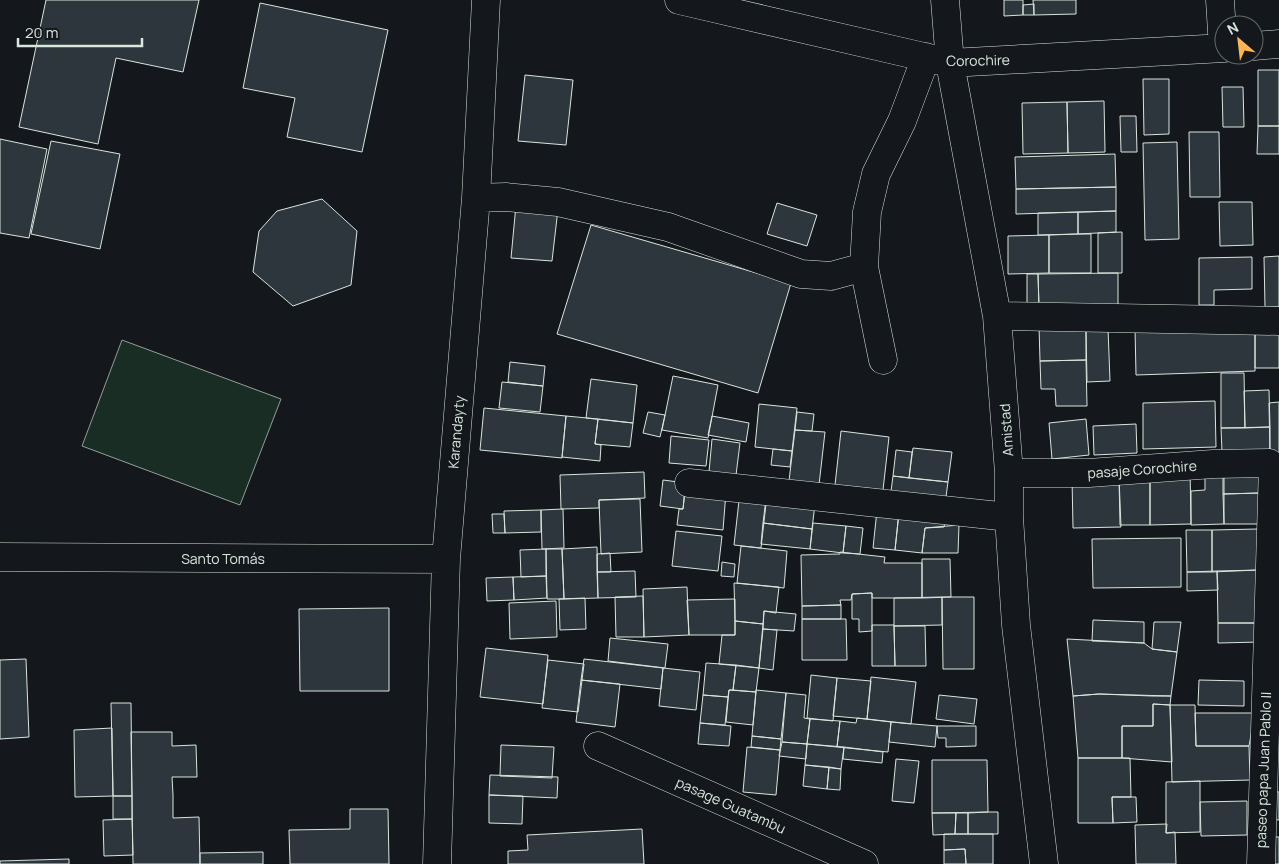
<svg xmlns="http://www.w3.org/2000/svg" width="1279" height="864" font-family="Manrope,sans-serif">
	<rect width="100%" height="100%" fill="#14181c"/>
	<path fill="#1a2d24" stroke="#939e99" d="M122 340 281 399 240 505 82 446Z"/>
	<path fill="#2c363c" stroke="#d8e6dc" d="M46 0H199L183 72 116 58 98 144 19 127Z
		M1004 0H1023V15L1004 16Z
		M1033 0H1076V14L1034 15Z
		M260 3 388 30 362 152 287 137 295 98 243 88Z
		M1034 4V15H1023V5Z
		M1258 70H1279V126H1258Z
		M525 75 573 80 566 145 518 141Z
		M1143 79H1169V134L1144 135Z
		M1222 87H1243L1244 127H1223Z
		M1104 101 1105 152 1068 153 1067 102Z
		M1067 102 1068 153 1023 154 1022 103Z
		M1120 116H1136L1137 152H1121Z
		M1258 126H1279V154H1257Z
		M1189 132H1219L1220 197H1190Z
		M0 139 47 149 29 238 0 233Z
		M51 141 120 154 100 249 31 234Z
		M1177 142 1179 239 1145 240 1143 143Z
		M1115 154 1116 187 1016 189 1015 157Z
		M1116 187V211L1016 214V189Z
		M322 199 357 231 351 285 293 306 253 272 259 231 277 211Z
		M1219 202H1252L1253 245 1220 246Z
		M777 203 817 215 807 246 767 234Z
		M516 205 558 209 552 261 511 258Z
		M1116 211V232L1078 234V212Z
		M1078 212V234L1038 235V213Z
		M591 225 791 283 758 393 557 334Z
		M1122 232V273H1098V233Z
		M1078 234H1091V273H1049V235Z
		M1049 235V273L1008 274V236Z
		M1279 256V307H1265L1264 257Z
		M1252 257V289L1214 290V305H1199V258Z
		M1118 273V305L1039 307 1038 274Z
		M1027 274H1038L1039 307H1027Z
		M1086 325V360L1040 361 1039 326Z
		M1135 327H1255V371L1136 375Z
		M1255 327H1279V368H1255Z
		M1108 328 1110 381 1087 382 1086 329Z
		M1086 360 1087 406H1056L1055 389H1041L1040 361Z
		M510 362 545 366 543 386 508 382Z
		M1221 373H1244L1245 428H1221Z
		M673 376 718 385 708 438 662 430Z
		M591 379 637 385 633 423 586 418Z
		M502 382 543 386 540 412 499 408Z
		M1269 390 1270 427 1245 428 1244 391Z
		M1215 401 1216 447 1143 449V403Z
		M1279 402V458H1270L1269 403Z
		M759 404 797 408 792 451 755 447Z
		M484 408 566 416 562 458 480 450Z
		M648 412 665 415 660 437 643 433Z
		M797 412 814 414 812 431 795 430Z
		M566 416 598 419 595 444 601 445 600 461 562 457Z
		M712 416 749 423 746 442 708 435Z
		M598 419 633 423 630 447 595 444Z
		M1086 419 1089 455 1052 459 1049 423Z
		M1136 424 1137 453 1094 455 1093 426Z
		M1270 427V452H1222L1221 428Z
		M795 430 825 432 819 485 789 481Z
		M841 431 889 437 883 490 835 485Z
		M671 436 709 440 706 466 669 463Z
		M712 439 740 443 736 475 709 472Z
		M913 448 952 452 948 482 909 478Z
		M773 449 792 451 790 467 771 465Z
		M896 450 912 452 909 478 893 476Z
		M1190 468 1191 524 1150 525V469Z
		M1259 468 1260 493 1223 494V469Z
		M644 472 645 498 599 500V508L561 509 560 475Z
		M893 476 948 482 945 504 890 499Z
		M1150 476V525H1120L1119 477Z
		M1205 476H1224V524L1191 525V491L1205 490Z
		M1119 477 1121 527 1073 528 1072 478Z
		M663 480 686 483 683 509 660 506Z
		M685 488 726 492 723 530 677 525 679 509H683Z
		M740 492 767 495 761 548 734 545Z
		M1260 493V524H1224L1223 494Z
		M640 499 642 552 601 554 599 500Z
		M766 499 815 504 812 529 763 523Z
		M563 509 564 548 542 549 541 510Z
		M541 510V532L505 533 504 511Z
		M877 510 899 512 895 550 873 548Z
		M899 512 946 517 944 527 925 528 922 553 895 550Z
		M492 514H504L505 533H493Z
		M763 523 812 529 810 549 761 544Z
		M813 523 846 526 843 553 810 549Z
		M959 525 958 553H922L925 528Z
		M846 526 863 528 860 554 843 553Z
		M1258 529V570L1212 572V530Z
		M1186 530H1212V572H1187Z
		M676 531 722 536 718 571 672 566Z
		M1181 538V587L1093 588 1092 539Z
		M741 546 787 551 784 588 737 583Z
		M597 547 598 598 564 599 562 549Z
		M546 549H562L564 599H547Z
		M546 549V576L521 577 520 550Z
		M840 552 885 557 884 563H922V598H872V593L852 594 851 600H840L841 605 802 606 801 555 840 554Z
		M610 553 611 572H597V554Z
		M922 559H950L951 597 922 598Z
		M722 562 735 564 734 577 721 576Z
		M1260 570 1261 623H1218L1217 571Z
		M635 571 636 597 598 598 597 572Z
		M1217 571 1218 590 1187 591V572Z
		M546 576 547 598 514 600 513 577Z
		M513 577 514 600 487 601 486 578Z
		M734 583 779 587 776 613 764 611 763 624 735 621Z
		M687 587 689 635 644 637 643 589Z
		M872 593V631L859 632V619H852V594Z
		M643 596 644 637H616L615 597Z
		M942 597H974V669H943Z
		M942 597V625L894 626V598Z
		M585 598 586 629 560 630 559 599Z
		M735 599V635H689L687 600Z
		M556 601 557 637 510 639 509 603Z
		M841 605V619H802V606Z
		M389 608V691H300L299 609Z
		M764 611 796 614 794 631 763 629Z
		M802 619H846L847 660H802Z
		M1093 620 1144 622V643L1092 641Z
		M735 621 763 624 759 668 719 664 722 635H735Z
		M1154 622H1181L1177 652 1152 649Z
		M1218 623H1261V642L1218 643Z
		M872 625H894L895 666H872Z
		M894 626H925L926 666H895Z
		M763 629 777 630 773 670 759 668Z
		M610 638 668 644 665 668 608 661Z
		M1067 639 1144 643 1152 649 1177 652 1171 696 1099 694 1073 696Z
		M486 648 548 655 543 704 480 697Z
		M26 659 29 737 0 739V660Z
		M584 659 663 668 661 689 581 680Z
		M548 660 584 664 578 712 542 708Z
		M706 663 736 665 733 690H729L728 697 703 695Z
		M736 665 759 668 756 692 733 690Z
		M663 668 700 672 696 710 659 706Z
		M811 675 837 678 833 721 807 718Z
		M871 677 916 682 911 724 867 719Z
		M837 678 871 681 867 719 833 716Z
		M581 680 620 684 615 727 576 722Z
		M1199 680 1244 681V706L1198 705Z
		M729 690 756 692 753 725 726 722Z
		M756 690 786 693 781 739 752 736Z
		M786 693 806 695 804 718 810 719 807 744 782 742Z
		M1099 694 1152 696H1171L1170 705 1153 704V726H1122V758H1078L1073 696Z
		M703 695 728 697 725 725 700 723Z
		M939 695 977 699 974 724 936 719Z
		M111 703H131L132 796H113Z
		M1153 704 1170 705 1172 762 1122 758V726H1153Z
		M1170 705H1195L1196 746H1249L1250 780 1172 782Z
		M1195 713H1255L1249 746H1196Z
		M857 718 891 722 888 752 837 747 840 721 856 723Z
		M810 719 840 721 837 747 807 744Z
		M891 722 937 726 935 747 889 742Z
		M700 723 731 726 729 746 698 744Z
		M937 726H976V746L946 747V738H938Z
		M112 728 113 796 75 797 74 730Z
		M131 732H172V746L196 745 197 777H172L173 795V818L199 817 200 864H133Z
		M752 736 781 739 780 750 751 747Z
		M782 742 807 744 806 759 779 756Z
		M807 744 844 747 841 769 805 765Z
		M501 745 554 747 552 778 500 776Z
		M747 747 780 750 776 795 743 792Z
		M844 747 883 752 882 763 843 759Z
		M1078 758H1130L1131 797H1112L1113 823H1078Z
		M896 759 919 761 914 803 892 801Z
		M932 760H987L988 812 932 813Z
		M805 765 829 767 827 789 803 786Z
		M829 767 841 769 840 790 827 789Z
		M490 775 558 777 557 798 489 795Z
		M1200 781V832L1166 833V782Z
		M1273 791 1279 792V820L1270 819Z
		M489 795 523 796 522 824 489 823Z
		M113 796H132V819H113Z
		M1112 797H1136L1137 822 1113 823Z
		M1247 801V835L1201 836 1200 802Z
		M350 809H388L389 864H290L289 830 350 829Z
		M988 812H998V834H968V813Z
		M932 813H956L955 834 933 835Z
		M956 813H968V834H955Z
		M132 819 133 855 104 856 103 820Z
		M1167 824 1166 833 1175 832 1176 864H1136L1135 825Z
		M642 829 644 864H508V851L528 850 527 835Z
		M944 834H993V864H966L965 849 944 850Z
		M1265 837H1279V864H1266Z
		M965 849 966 864H944V850Z
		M263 852V864H200V853Z
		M69 859V864H0V861Z"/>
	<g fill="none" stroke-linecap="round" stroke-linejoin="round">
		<defs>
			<path id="minor" d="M679 0 950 63 1224 48
				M945 0 950 63 997 316 1009 473V517L1016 625 1044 864
				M1220 0 1223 48
				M1254 46 1279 44
				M476 198 506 197 558 202 668 227 801 274 831 276 864 267
				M997 316 1279 321
				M883 360 864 267 867 212 876 174 902 121 926 57
				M1009 473H1089L1213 464 1269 463 1273 466 1261 864
				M689 483 1009 517
				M0 557 446 559
				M598 746 864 864
				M437 864 446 559 476 198 486 0"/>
		</defs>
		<use href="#minor" stroke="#d8e6dc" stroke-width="29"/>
		<use href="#minor" stroke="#14181c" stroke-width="28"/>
	</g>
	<g text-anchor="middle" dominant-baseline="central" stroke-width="4" stroke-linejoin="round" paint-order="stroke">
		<g font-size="14" fill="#d8e6dc" stroke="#14181c">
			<text transform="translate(978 60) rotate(-1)">Corochire</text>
			<text transform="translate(1006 430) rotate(-94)">Amistad</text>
			<text transform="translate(456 432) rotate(-85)">Karandayty</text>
			<text transform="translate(1142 469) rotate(-4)">pasaje Corochire</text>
			<text x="223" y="558">Santo Tomás</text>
			<text transform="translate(1263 770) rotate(-88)">paseo papa Juan Pablo II</text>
			<text transform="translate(731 805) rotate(24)">pasage Guatambu</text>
		</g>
	</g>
	<g transform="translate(1239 40) rotate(332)"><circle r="24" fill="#14181c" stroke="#626a69"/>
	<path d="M0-4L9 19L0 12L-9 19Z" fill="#ffb74d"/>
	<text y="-8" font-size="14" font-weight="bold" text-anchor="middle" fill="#d8e6dc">N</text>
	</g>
	<path d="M18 38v8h124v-8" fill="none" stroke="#d8e6dc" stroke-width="2.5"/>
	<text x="25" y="38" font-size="15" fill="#d8e6dc" stroke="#14181c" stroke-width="4" paint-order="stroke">20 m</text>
</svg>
